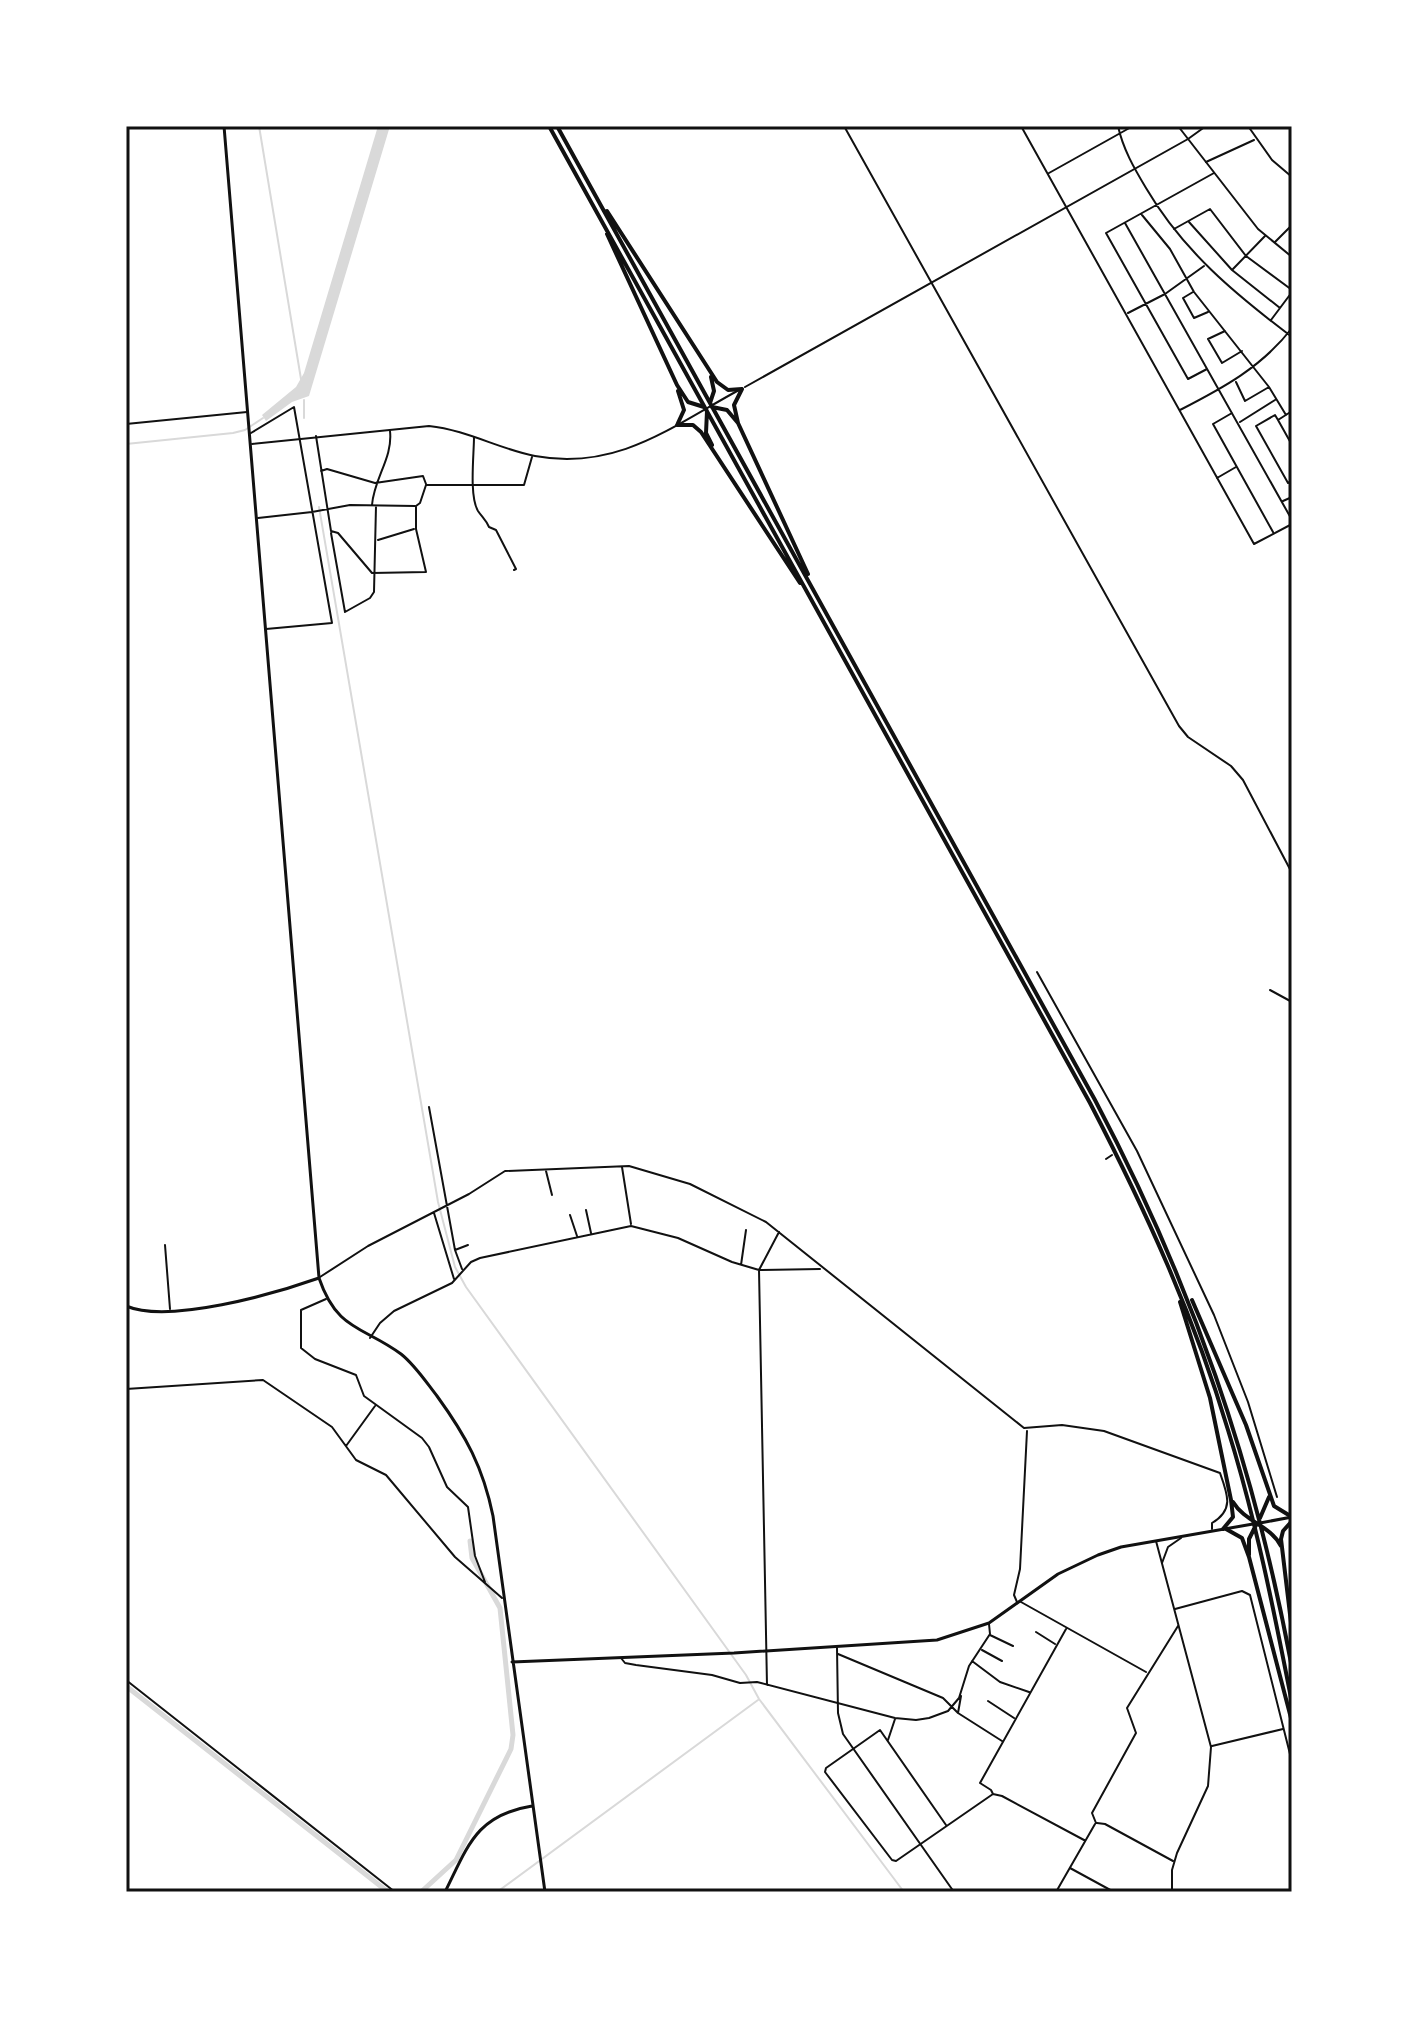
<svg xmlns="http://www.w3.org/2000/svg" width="1418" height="2018" font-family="Bitter,serif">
	<rect width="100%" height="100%" fill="#fff"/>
	<path fill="#d9d9d9" d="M378 126H390L309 396 292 402 266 421 262 415 296 387 304 373Z"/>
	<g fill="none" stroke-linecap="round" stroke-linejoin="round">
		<path stroke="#d9d9d9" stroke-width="2" d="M259 126 301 379
			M304 400V418
			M126 444 233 433 245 430 263 418
			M319 507 438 1202 455 1267 466 1287 746 1675 759 1699 904 1892
			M497 1892 758 1700"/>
		<path stroke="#d9d9d9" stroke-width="5" d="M126 1686 388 1892
			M421 1892 456 1860 511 1749 513 1735 500 1608 472 1558 470 1541"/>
		<path stroke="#111" stroke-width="2" d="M844 126 1179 726 1188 737 1231 766 1243 780 1292 873
			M1021 126 1254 544 1292 524
			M1118 126C1123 149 1134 168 1146 188 1183 251 1235 294 1292 337
			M1248 126 1272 160 1292 177
			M1206 162 1254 140
			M1049 173 1133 126
			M1142 215 1170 249 1194 292 1269 387 1286 415
			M1189 222 1232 270 1280 308
			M1125 223 1292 520
			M1174 229 1210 209 1246 256 1292 290
			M1275 242 1292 225
			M1233 269 1265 236
			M1193 292 1183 298 1194 318 1208 312
			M1128 313 1165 294 1204 266
			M1271 320 1292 292
			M1225 331 1208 339 1222 363 1242 351
			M1207 369 1188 379 1106 233 1214 173
			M1236 382 1245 401 1269 387
			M1180 410C1223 388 1262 367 1292 328
			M1292 411 1278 420 1292 445
			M1232 413 1213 424 1273 532
			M1278 420 1275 415 1256 426 1288 483 1292 481
			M1240 422 1275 400
			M251 433 294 407 332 623 266 629
			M316 436 331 531 338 533 372 573 426 572 416 529V506L420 503 426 485H524L532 457
			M474 437C474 455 469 496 478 511 482 517 486 520 489 527L496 530 516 569 514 570
			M321 471 327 469 375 483 423 476 426 484
			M1217 478 1236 467
			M1283 501 1292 497
			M372 505C374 478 393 458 390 431
			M258 518 312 512 350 505 415 506
			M331 533 345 612 370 598 374 592 376 506
			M378 540 414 529
			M1037 972 1137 1151 1214 1315 1248 1402 1277 1497
			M1270 990 1292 1002
			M429 1107 455 1250
			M1106 1159 1112 1155
			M622 1167 631 1224
			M546 1171 552 1195
			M586 1210 591 1233
			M434 1213 454 1279
			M570 1215 577 1236
			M165 1245 170 1309
			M741 1265 746 1230
			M462 1269 455 1250 468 1245
			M320 1277 368 1246 469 1194 505 1171 629 1166 690 1184 766 1222 1024 1428 1062 1425 1104 1431 1220 1473C1228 1495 1234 1510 1212 1523V1529
			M326 1299 301 1310V1348L315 1359 356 1375 364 1396 422 1438 429 1447 447 1487 468 1507 475 1556 485 1582
			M370 1338 380 1323 394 1311 452 1283 471 1262 480 1258 631 1226 678 1238 732 1262 759 1270 820 1269
			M126 1389 263 1380 332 1427 356 1460 386 1475 455 1557 502 1598
			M346 1446 375 1406
			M1017 1602 1014 1595 1020 1569 1027 1431
			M1021 1602 1146 1672
			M1175 1609 1242 1591 1250 1595 1292 1762
			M1036 1632 1055 1644
			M990 1635 1013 1646
			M982 1650 1002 1661
			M838 1654 943 1698 958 1713
			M621 1658 625 1663 636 1665 712 1675 740 1683 757 1682 895 1718 916 1720 929 1718 948 1711 959 1698 969 1666 990 1634 989 1624
			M972 1661 1000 1682 1029 1692
			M767 1685 759 1270 779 1232
			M961 1696 958 1713 1002 1741
			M988 1701 1014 1718
			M888 1740 895 1719
			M993 1794 991 1790 980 1783 1066 1629
			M1096 1823 1092 1813 1136 1733 1127 1708 1178 1626
			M1097 1823 1105 1824 1173 1861
			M946 1825 880 1730 826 1768 825 1772 892 1860 896 1861 993 1794 1002 1796 1084 1840
			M1070 1868 1114 1892
			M1056 1892 1095 1824"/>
		<path stroke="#111" stroke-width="2" d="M1178 126 1258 229 1292 257
			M745 387 1188 139 1206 126
			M126 424 247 412
			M252 444 429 426C467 430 499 449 535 456 617 471 671 427 739 390
			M1156 1541 1211 1747 1208 1786 1177 1853 1172 1870V1892
			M1162 1563 1168 1547 1181 1538
			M837 1648 838 1713 843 1734 954 1892
			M126 1680 395 1892
			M1212 1746 1283 1729"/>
		<path stroke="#111" stroke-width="3" d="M224 126 319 1278C337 1331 363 1326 401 1354 415 1365 426 1382 437 1396 466 1436 483 1467 493 1516L545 1892
			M126 1306C169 1324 274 1294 319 1278
			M1260 1523 1292 1517
			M512 1662 734 1653 937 1640 989 1623 1058 1574 1098 1555 1121 1547 1253 1524
			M445 1892C468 1846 476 1815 532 1806"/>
		<path stroke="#111" stroke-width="4" d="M549 126 1090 1103C1145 1209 1194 1316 1228 1430 1256 1520 1274 1611 1292 1703
			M557 126 1095 1100C1192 1284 1254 1463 1292 1668
			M607 211 717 382 728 390 742 389
			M607 234 677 385 688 402 704 407
			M742 389 734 405 738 423 808 574
			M678 391 684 410 678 423
			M710 403 714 391 711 377
			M712 407 727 410 738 423
			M707 411 706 433 712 445
			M677 425H693L701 432 800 583
			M1192 1300 1246 1425 1274 1506 1292 1517
			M1180 1302 1210 1398 1231 1500 1233 1517 1223 1529
			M1233 1502C1245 1522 1270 1525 1281 1546
			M1260 1518 1269 1497
			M1292 1521 1283 1531 1281 1539 1292 1631
			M1226 1529 1242 1538 1249 1557 1292 1722
			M1249 1555V1539L1256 1525"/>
	</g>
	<rect width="1418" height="2018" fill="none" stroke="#ffffff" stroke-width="256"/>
	<rect x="128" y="128" width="1162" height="1762" fill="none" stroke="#111" stroke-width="3"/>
</svg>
